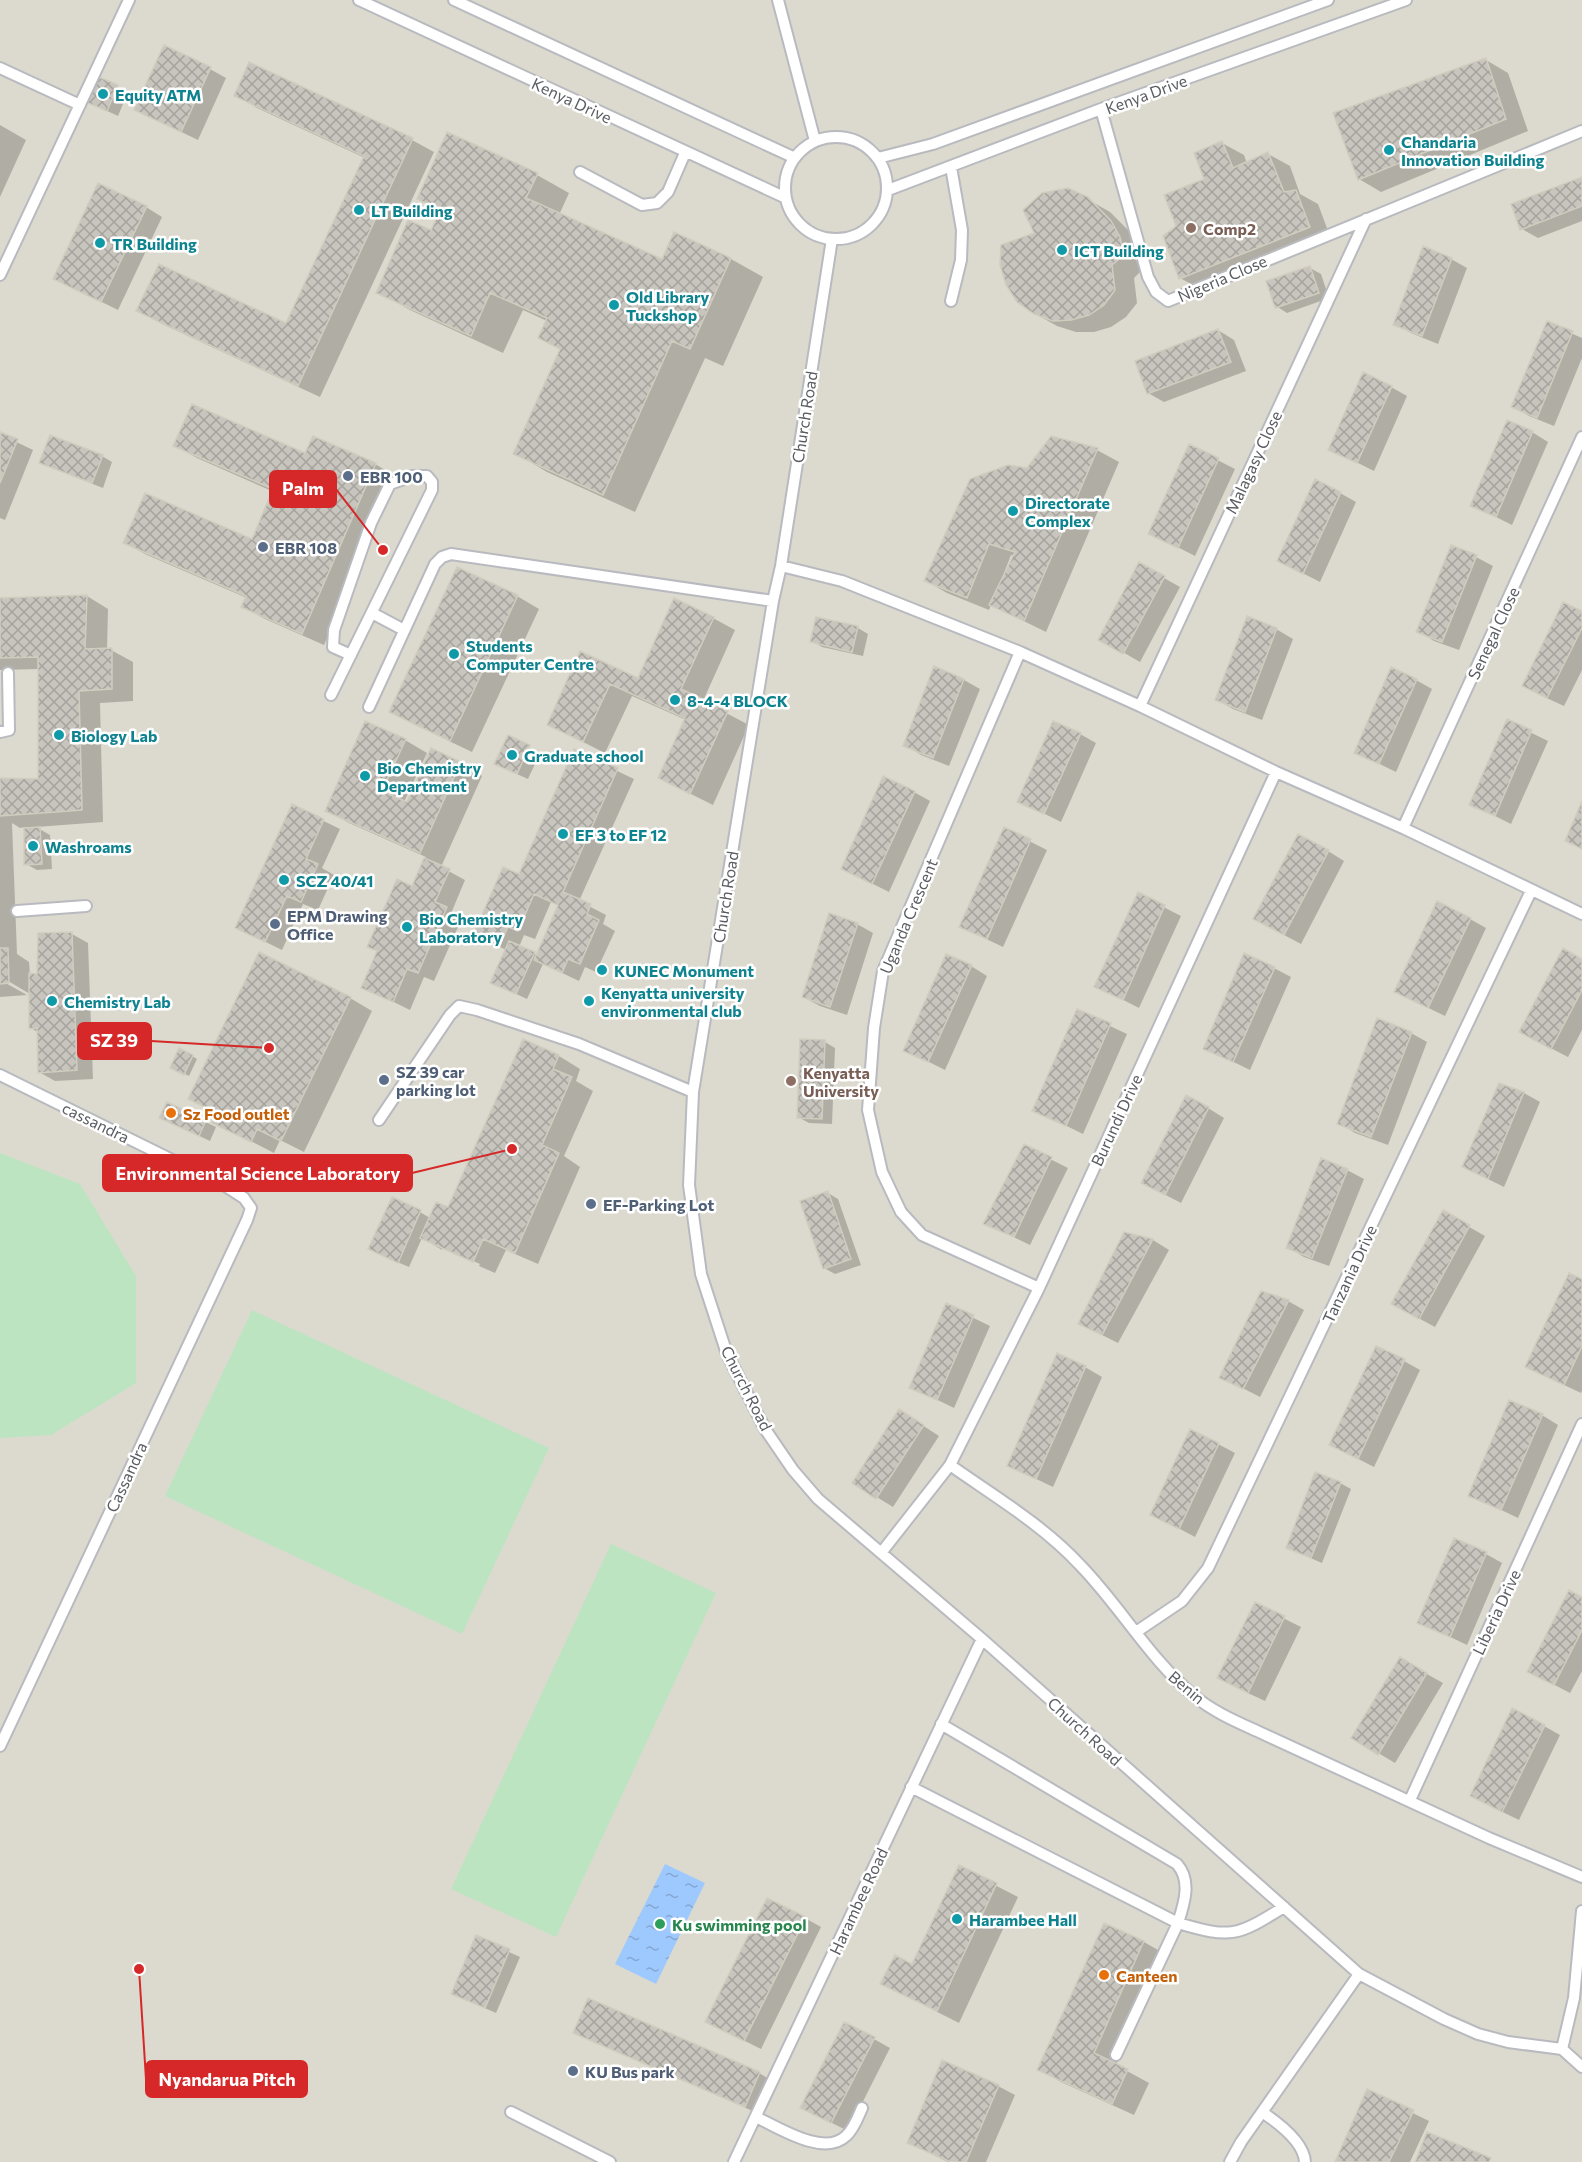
<svg xmlns="http://www.w3.org/2000/svg" width="1582" height="2162" font-family="Commissioner,sans-serif">
	<defs>
		<pattern id="water-ripples" width="26" height="14" patternUnits="userSpaceOnUse" patternTransform="scale(1.5)"><rect width="26" height="14" fill="#9ec9fe"/><path d="M2 4q2-2 4 0t4 0M15 11q2-2 4 0t4 0" fill="none" stroke="#84a6d1"/></pattern>
		<pattern id="building-cross-hatch" width="8" height="8" patternUnits="userSpaceOnUse" patternTransform="scale(1.5)"><rect width="8" height="8" fill="#c7c5bd"/><path d="M0 0l8 8M0 8l8-8" fill="none" stroke="#a5a39d"/></pattern>
	</defs>
	<rect width="100%" height="100%" fill="#ecebe0"/>
	<path fill="#dcdace" d="M0 0H1582V2162H0Z"/>
	<path fill="#bce4c1" d="M0 1153 80 1184 136 1276V1383L51 1435 0 1438Z
		M252 1310 549 1448 462 1634 165 1496Z
		M611 1544 716 1593 556 1937 451 1889Z"/>
	<path fill="url(#water-ripples)" d="M665 1864 705 1883 656 1984 615 1964Z"/>
	<path fill="#0003" fill-rule="evenodd" d="M1486 60 1508 73 1528 131 1381 192 1359 179Z
		M210 69 226 78 198 140 152 118Z
		M100 79 128 92 118 116 90 103Z
		M236 95 412 140 434 152 320 397 160 323 138 311 287 325 365 158 257 108Z
		M0 125 26 140 0 197Z
		M1222 143 1244 155 1247 164 1268 154 1290 166 1300 194 1318 204 1331 239 1202 290 1180 278 1177 226 1206 180Z
		M537 175 569 193 559 215 662 261 731 259 763 277 723 366 705 358 635 512 547 472 515 453 561 350 540 338 547 321 523 310 503 353 410 310 378 292 432 232 441 211 419 199Z
		M1582 178V221L1538 238 1522 229Z
		M1087 199 1110 212 1133 235 1145 267 1134 278 1137 303 1126 317 1111 327 1094 332H1076L1057 326 1034 313 1036 234Z
		M146 207 162 217 118 310 55 279Z
		M1451 259 1467 268 1438 344 1411 333 1395 324Z
		M1310 268 1321 274 1329 298 1287 313 1276 306Z
		M1548 323 1582 338V358L1554 426 1529 416 1513 407Z
		M1218 330 1234 340 1246 371 1164 402 1148 393Z
		M1391 387 1407 396 1374 471 1330 449Z
		M1532 432 1548 442 1512 525 1472 505Z
		M0 434 33 450 5 520 0 518Z
		M175 446 306 455 375 464 397 477 324 645 265 619 243 607 247 598 147 555 125 543 253 541 274 492 197 458Z
		M1190 446 1235 469 1195 556 1150 533Z
		M1097 450 1119 462 1046 632 991 605 989 610 947 593 926 581 1027 469ZM1011 555 1015 556 1006 574 1004 573Z
		M102 456 112 462 103 488 52 468 41 462Z
		M1340 493 1356 502 1320 582 1279 561Z
		M1452 547 1476 557 1493 566 1459 650 1434 641 1418 631Z
		M458 569 517 596 539 609 472 752 413 724 391 712Z
		M1164 578 1180 587 1140 662 1100 639Z
		M87 596 108 609 107 650H111L133 662V701L100 703 103 822 36 827 50 835 52 869 37 870 26 864V827L20 828 12 823 17 954 29 962 30 975 39 976 72 934 88 943 93 1079 55 1081 39 1072V1033L31 1028 30 994 3 978 2 981 27 995 0 997V780H40L39 669 0 670V600Z
		M1582 613V670L1564 706 1540 695Z
		M713 618 735 630 703 701 749 725 713 805 659 778 686 720 632 696 605 753 549 725 581 653 639 680Z
		M817 618 858 628 868 634 863 656 822 647 812 641Z
		M1276 629 1293 639 1262 720 1233 709 1217 700Z
		M935 668 964 680 980 689 949 766 921 755 905 745Z
		M1416 680 1432 689 1396 772 1355 752Z
		M1507 721 1548 741 1511 824 1471 804Z
		M1080 734 1096 743 1061 822 1019 801Z
		M509 737 540 753 528 779 506 769Z
		M405 740 427 753 404 802 408 804 460 763 482 776 441 867 465 880 452 911 462 918 434 981 424 977 410 1010 363 987 426 857 349 823 327 811Z
		M575 751 634 779 579 901 606 915 603 924 615 931 596 972 585 967 579 981 543 964 527 999 503 988 506 950 475 934 520 875ZM551 902 559 906 538 955 519 947 524 935 535 939Z
		M914 792 930 801 889 892 843 869Z
		M293 806 340 829 322 868 334 875 318 910 303 904 282 950 237 928Z
		M1005 829 1047 850 1003 947 961 927Z
		M1328 851 1344 861 1301 944 1271 928Z
		M1138 894 1181 916 1139 1008 1096 986Z
		M1470 919 1486 928 1445 1016 1412 1000Z
		M857 924 873 933 847 1015 820 1006 803 997Z
		M1582 960V1030L1568 1057 1537 1041Z
		M971 966 987 976 945 1070 905 1050Z
		M1274 968 1291 977 1250 1070 1205 1048Z
		M350 998 372 1011 304 1152 280 1140 274 1153 214 1122 218 1115 190 1099Z
		M1078 1011 1127 1034 1083 1134 1034 1110Z
		M1411 1033 1427 1042 1388 1145 1355 1133 1339 1123Z
		M523 1041 559 1056 580 1069 576 1081 593 1091 564 1156 580 1167 538 1264 506 1250 495 1273 479 1266 480 1264 442 1247V1250L422 1238 409 1267 381 1255 420 1212 430 1218 449 1209Z
		M825 1042 835 1048 832 1124 809 1123 798 1117Z
		M192 1056 197 1059 189 1076 177 1070Z
		M1500 1085 1524 1093 1540 1102 1504 1187 1464 1167Z
		M168 1104 216 1127 210 1141 172 1123Z
		M1208 1108 1224 1118 1181 1203 1160 1192Z
		M1024 1146 1068 1168 1030 1245 985 1223Z
		M1347 1170 1364 1179 1329 1266 1304 1257 1287 1247Z
		M828 1193 838 1199 861 1265 835 1274 824 1268Z
		M1443 1212 1485 1236 1435 1327 1409 1313Z
		M1125 1234 1153 1240 1169 1250 1118 1343 1080 1324Z
		M1582 1281V1390L1581 1393 1543 1375Z
		M1262 1292 1288 1301 1304 1310 1260 1397 1221 1377Z
		M947 1305 990 1326 954 1408 911 1387Z
		M1404 1361 1420 1370 1374 1467 1331 1445Z
		M1085 1367 1102 1377 1053 1487 1009 1466Z
		M1542 1415 1558 1425 1518 1518 1470 1495Z
		M916 1421 939 1436 893 1507 854 1483Z
		M1218 1444 1235 1453 1195 1537 1152 1514Z
		M1340 1483 1351 1489 1322 1563 1287 1548Z
		M1486 1554 1502 1563 1467 1645 1419 1622Z
		M1582 1599V1671L1570 1693 1545 1680Z
		M1255 1604 1301 1627 1265 1701 1235 1687Z
		M1400 1659 1443 1683 1395 1763 1353 1738Z
		M1544 1726 1560 1735 1519 1820 1488 1805Z
		M960 1867 1018 1897 959 2023 882 1984 913 1966Z
		M805 1918 821 1927 761 2049 723 2030Z
		M1105 1925 1144 1942 1165 1954 1116 2065 1149 2083 1134 2115 1061 2082 1039 2069Z
		M477 1937 520 1957 496 2013 464 1999Z
		M588 2000 759 2073 776 2083 762 2115 591 2041 575 2032Z
		M874 2039 890 2048 848 2131 818 2116Z
		M998 2086 1015 2095 986 2162H948L908 2143Z
		M1368 2091 1429 2121 1410 2162H1336Z"/>
	<path fill="url(#building-cross-hatch)" stroke="#d0cdbf" stroke-width="1.5" d="M164 45 211 67 181 132 134 110Z
		M1486 58 1506 119 1358 180 1333 113Z
		M249 62 413 138 298 386 136 311 159 264 286 323 364 156 234 96Z
		M99 77 118 85 107 111 88 103Z
		M447 132 538 173 526 198 662 259 674 232 731 258 690 349 672 341 603 495 513 454 560 349 538 338 547 318 490 293 471 336 376 293 408 220 431 230 440 210 417 199Z
		M1222 141 1233 168 1268 152 1284 192 1296 190 1310 227 1179 279 1163 236 1176 226 1164 195 1204 179 1194 153Z
		M1582 177V206L1520 230 1511 204Z
		M98 183 147 206 101 302 53 279Z
		M1068 188 1088 197 1111 221 1120 237 1124 255 1112 265 1115 290 1104 305 1089 315 1071 320 1053 321 1034 314 1017 302 1006 285 1000 265 1001 245 1034 233 1023 210 1042 193Z
		M1423 246 1452 258 1422 336 1393 325Z
		M1310 266 1319 293 1275 308 1266 281Z
		M1547 321 1573 331 1537 418 1511 407Z
		M1218 329 1231 362 1147 394 1135 361Z
		M1363 372 1392 386 1357 463 1328 450Z
		M192 404 305 453 313 436 376 463 302 634 241 607 246 596 123 543 145 493 252 539 273 489 173 446Z
		M1507 420 1533 431 1496 517 1470 506Z
		M0 432 18 439 0 483Z
		M50 435 103 455 92 483 39 463Z
		M1051 436 1098 448 1024 621 989 605 1015 552 989 544 967 598 924 581 970 479 1008 465 1027 468Z
		M1189 444 1219 458 1178 548 1148 534Z
		M1315 479 1341 492 1303 574 1277 561Z
		M1451 545 1477 555 1442 642 1416 632Z
		M1139 562 1165 576 1123 654 1098 640Z
		M457 567 518 595 450 741 389 712Z
		M87 595 85 649 112 648V689L79 691 82 810 0 816V778L38 779V657L0 658V598Z
		M674 598 714 617 681 689 728 711 690 794 658 778 685 718 610 684 583 742 547 725 580 651 638 678Z
		M1563 602 1582 611V628L1547 698 1522 686Z
		M1247 616 1277 628 1245 712 1215 700Z
		M816 617 858 626 852 652 810 642Z
		M934 666 964 679 933 758 903 746Z
		M1391 667 1417 679 1379 764 1354 753Z
		M1507 719 1532 730 1495 816 1469 805Z
		M365 721 406 739 382 791 407 802 431 748 461 762 420 853 325 811Z
		M1053 721 1081 733 1044 814 1017 802Z
		M508 735 530 745 517 774 494 764Z
		M574 749 618 768 563 892 591 904 587 914 599 920 580 964 568 959 562 973 534 960 558 905 534 894 518 931 508 927 499 946 473 935 503 867 519 874Z
		M883 776 915 791 872 884 841 869Z
		M1582 801V849L1565 841Z
		M292 804 324 819 306 859 318 864 301 902 287 896 265 942 235 928Z
		M40 827 42 864 24 865V828Z
		M1004 827 1031 839 987 939 959 927Z
		M1298 834 1329 850 1284 935 1253 919Z
		M424 858 450 869 435 902 447 907 418 973 407 969 393 1002 361 988 377 951 367 947 397 879 412 886Z
		M1138 892 1165 905 1123 1000 1094 987Z
		M1437 901 1471 918 1428 1008 1394 992Z
		M829 913 858 923 830 1007 802 997Z
		M72 932 77 1070 38 1073 37 1028 29 1029V973L37 974 38 933Z
		M509 941 535 952 516 994 490 983Z
		M0 948H8L9 983 0 984Z
		M1563 948 1582 959V990L1551 1049 1519 1032Z
		M259 952 351 997 281 1141 257 1129 251 1142 212 1123 217 1113 188 1099Z
		M1244 953 1275 967 1233 1062 1203 1049Z
		M946 954 972 965 928 1062 903 1051Z
		M1077 1009 1111 1023 1066 1126 1032 1111Z
		M1377 1018 1412 1032 1371 1137 1337 1124Z
		M523 1039 559 1055 553 1069 572 1077 542 1145 559 1153 515 1253 483 1239 473 1262 420 1238 436 1202 448 1207Z
		M800 1039 825 1040 822 1119 797 1118Z
		M179 1048 193 1055 184 1075 170 1068Z
		M1499 1083 1524 1092 1488 1179 1462 1167Z
		M1186 1095 1209 1107 1165 1195 1141 1183Z
		M167 1102 206 1120 199 1136 159 1118Z
		M1024 1144 1052 1157 1014 1237 983 1224Z
		M1321 1158 1348 1169 1312 1258 1286 1248Z
		M828 1191 851 1259 823 1269 800 1201Z
		M392 1197 421 1210 398 1263 368 1249Z
		M1443 1210 1470 1225 1419 1319 1391 1304Z
		M1124 1232 1153 1239 1102 1335 1078 1324Z
		M1569 1273 1582 1279V1346L1564 1385 1525 1367Z
		M1261 1291 1289 1300 1243 1389 1219 1378Z
		M946 1303 974 1315 937 1400 909 1388Z
		M1376 1346 1405 1359 1358 1459 1329 1445Z
		M1057 1353 1086 1366 1036 1479 1007 1466Z
		M1509 1400 1543 1414 1501 1510 1468 1496Z
		M899 1409 924 1425 876 1499 852 1483Z
		M1190 1429 1219 1443 1179 1529 1150 1515Z
		M1315 1472 1341 1482 1311 1558 1286 1548Z
		M1454 1538 1487 1552 1450 1637 1417 1623Z
		M1569 1590 1582 1597V1630L1554 1685 1527 1672Z
		M1255 1602 1285 1616 1248 1693 1217 1678Z
		M1400 1657 1427 1673 1378 1755 1351 1738Z
		M1512 1708 1545 1725 1502 1812 1470 1796Z
		M959 1865 997 1883 937 2011 880 1984 895 1955 912 1964Z
		M767 1898 806 1917 744 2041 705 2022Z
		M1104 1923 1144 1941 1094 2053 1128 2069 1112 2104 1037 2070Z
		M476 1935 510 1949 485 2008 451 1994Z
		M588 1998 760 2072 745 2107 573 2033Z
		M844 2022 875 2037 831 2123 800 2108Z
		M942 2060 999 2085 966 2162H951L907 2143Z
		M1367 2089 1414 2110 1389 2162H1335Z
		M1427 2132 1491 2158 1489 2162H1415Z"/>
	<g fill="none" stroke-linecap="round" stroke-linejoin="round">
		<defs>
			<path id="lane" d="M359 0 786 198
				M454 0 795 158
				M778 0 815 141
				M0 68 80 105
				M1101 109 1148 277 1156 292 1168 301 1582 131
				M785 188a51 51 0 1 1 102 0a51 51 0 1 1-102 0Z
				M878 158 933 144 1328 0
				M580 172 642 205 657 203 668 192 685 153
				M888 190 1101 109 1406 0
				M832 239 781 566 773 601 693 1092 689 1185 701 1274 727 1354 765 1429 793 1470 818 1499 982 1639 1359 1974 1444 2019 1478 2034 1508 2042 1562 2049 1582 2067
				M0 275 129 0
				M951 301 961 260 962 230 951 167
				M781 566 842 581 1020 652 1140 706 1276 772 1403 828 1582 914
				M372 613 404 630
				M1020 652 883 971 874 1028 868 1110 882 1172 901 1212 922 1235 1039 1288
				M331 695C365 627 398 558 432 490V482L427 476H412L390 484 371 523 334 630 333 647 351 655
				M1140 706 1366 219
				M369 707 435 564 442 557 451 554 773 601
				M0 732 9 730 8 673
				M1403 828 1582 437
				M17 911 86 906
				M0 1075 227 1187 244 1198 251 1208 247 1220 0 1746
				M379 1120 450 1015 459 1006 477 1010 579 1044 693 1092
				M950 1465C994 1496 1043 1525 1080 1565 1120 1606 1149 1658 1193 1695 1212 1711 1235 1721 1257 1731L1489 1838 1582 1877
				M881 1553 950 1465 1039 1288 1276 772
				M1136 1632 1182 1601 1208 1568 1531 891
				M941 1724 1177 1864C1192 1881 1184 1904 1178 1923L1116 2055
				M911 1787 1178 1923C1232 1939 1237 1936 1284 1907
				M1410 1800 1582 1424
				M1562 2049 1574 1998 1582 1911
				M511 2112 610 2162
				M1262 2112C1277 2122 1304 2142 1305 2162
				M756 2117C779 2128 824 2157 846 2136 854 2129 858 2117 862 2108
				M734 2162 982 1639
				M1230 2162 1241 2142 1359 1974"/>
		</defs>
		<use href="#lane" stroke="#b8babf" stroke-width="14"/>
		<use href="#lane" stroke="#fff" stroke-width="10"/>
	</g>
	<g fill="#0f9aa8" stroke="#fff" stroke-width="2">
		<circle cx="103" cy="94" r="6"/>
		<circle cx="1389" cy="150" r="6"/>
		<circle cx="359" cy="210" r="6"/>
		<circle cx="100" cy="243" r="6"/>
		<circle cx="1062" cy="250" r="6"/>
		<circle cx="614" cy="305" r="6"/>
		<circle cx="1013" cy="511" r="6"/>
		<circle cx="454" cy="654" r="6"/>
		<circle cx="675" cy="700" r="6"/>
		<circle cx="59" cy="735" r="6"/>
		<circle cx="512" cy="755" r="6"/>
		<circle cx="365" cy="776" r="6"/>
		<circle cx="563" cy="834" r="6"/>
		<circle cx="33" cy="846" r="6"/>
		<circle cx="284" cy="880" r="6"/>
		<circle cx="407" cy="927" r="6"/>
		<circle cx="602" cy="970" r="6"/>
		<circle cx="52" cy="1001" r="6"/>
		<circle cx="589" cy="1001" r="6"/>
		<circle cx="957" cy="1919" r="6"/>
	</g>
	<g fill="#8d6e63" stroke="#fff" stroke-width="2">
		<circle cx="1191" cy="228" r="6"/>
		<circle cx="791" cy="1081" r="6"/>
	</g>
	<g fill="#5c6f8a" stroke="#fff" stroke-width="2">
		<circle cx="348" cy="476" r="6"/>
		<circle cx="263" cy="547" r="6"/>
		<circle cx="275" cy="924" r="6"/>
		<circle cx="384" cy="1080" r="6"/>
		<circle cx="591" cy="1204" r="6"/>
		<circle cx="573" cy="2071" r="6"/>
	</g>
	<g fill="#e8710a" stroke="#fff" stroke-width="2">
		<circle cx="171" cy="1113" r="6"/>
		<circle cx="1104" cy="1975" r="6"/>
	</g>
	<circle fill="#2e9e5b" stroke="#fff" stroke-width="2" cx="660" cy="1924" r="6"/>
	<g text-anchor="middle" dominant-baseline="central" stroke-width="5" stroke-linejoin="round" paint-order="stroke">
		<g font-size="16" font-weight="bold" fill="#0d838f" stroke="#fff" text-anchor="start">
			<text x="115" y="94">Equity ATM</text>
			<text x="1401" y="141">Chandaria<tspan x="1401" dy="18">Innovation Building</tspan></text>
			<text x="371" y="210">LT Building</text>
			<text x="112" y="243">TR Building</text>
			<text x="1074" y="250">ICT Building</text>
			<text x="626" y="296">Old Library<tspan x="626" dy="18">Tuckshop</tspan></text>
			<text x="1025" y="502">Directorate<tspan x="1025" dy="18">Complex</tspan></text>
			<text x="466" y="645">Students<tspan x="466" dy="18">Computer Centre</tspan></text>
			<text x="687" y="700">8-4-4 BLOCK</text>
			<text x="71" y="735">Biology Lab</text>
			<text x="524" y="755">Graduate school</text>
			<text x="377" y="767">Bio Chemistry<tspan x="377" dy="18">Department</tspan></text>
			<text x="575" y="834">EF 3 to EF 12</text>
			<text x="45" y="846">Washroams</text>
			<text x="296" y="880">SCZ 40/41</text>
			<text x="419" y="918">Bio Chemistry<tspan x="419" dy="18">Laboratory</tspan></text>
			<text x="614" y="970">KUNEC Monument</text>
			<text x="601" y="992">Kenyatta university<tspan x="601" dy="18">environmental club</tspan></text>
			<text x="64" y="1001">Chemistry Lab</text>
			<text x="969" y="1919">Harambee Hall</text>
		</g>
		<g font-size="16" fill="#595c61" stroke="#fff">
			<text transform="translate(1146 94) rotate(-20)">Kenya Drive</text>
			<text transform="translate(572 100) rotate(25)">Kenya Drive</text>
			<text transform="translate(1222 278) rotate(-23)">Nigeria Close</text>
			<text transform="translate(804 417) rotate(-81)">Church Road</text>
			<text transform="translate(1253 462) rotate(-65)">Malagasy Close</text>
			<text transform="translate(1493 633) rotate(-65)">Senegal Close</text>
			<text transform="translate(725 897) rotate(-81)">Church Road</text>
			<text transform="translate(908 916) rotate(-67)">Uganda Crescent</text>
			<text transform="translate(1116 1120) rotate(-65)">Burundi Drive</text>
			<text transform="translate(96 1122) rotate(26)">cassandra</text>
			<text transform="translate(1349 1274) rotate(-65)">Tanzania Drive</text>
			<text transform="translate(747 1388) rotate(63)">Church Road</text>
			<text transform="translate(126 1477) rotate(-65)">Cassandra</text>
			<text transform="translate(1496 1612) rotate(-65)">Liberia Drive</text>
			<text transform="translate(1187 1687) rotate(40)">Benin</text>
			<text transform="translate(1085 1731) rotate(42)">Church Road</text>
			<text transform="translate(858 1901) rotate(-65)">Harambee Road</text>
		</g>
		<g font-size="16" font-weight="bold" fill="#785e54" stroke="#fff" text-anchor="start">
			<text x="1203" y="228">Comp2</text>
			<text x="803" y="1072">Kenyatta<tspan x="803" dy="18">University</tspan></text>
		</g>
		<g font-size="16" font-weight="bold" fill="#4e5e75" stroke="#fff" text-anchor="start">
			<text x="360" y="476">EBR 100</text>
			<text x="275" y="547">EBR 108</text>
			<text x="287" y="915">EPM Drawing<tspan x="287" dy="18">Office</tspan></text>
			<text x="396" y="1071">SZ 39 car<tspan x="396" dy="18">parking lot</tspan></text>
			<text x="603" y="1204">EF-Parking Lot</text>
			<text x="585" y="2071">KU Bus park</text>
		</g>
		<g font-size="16" font-weight="bold" fill="#c56008" stroke="#fff" text-anchor="start">
			<text x="183" y="1113">Sz Food outlet</text>
			<text x="1116" y="1975">Canteen</text>
		</g>
		<g font-size="16" font-weight="bold" fill="#27864d" stroke="#fff" text-anchor="start">
			<text x="672" y="1924">Ku swimming pool</text>
		</g>
	</g>
	<path fill="none" stroke="#d62828" stroke-width="2" d="M383 550L336 489M269 1048L151 1041M512 1149L412 1173M139 1969L146 2079"/>
	<g fill="#d62828" stroke="#fff" stroke-width="2">
		<circle cx="383" cy="550" r="6"/>
		<circle cx="269" cy="1048" r="6"/>
		<circle cx="512" cy="1149" r="6"/>
		<circle cx="139" cy="1969" r="6"/>
	</g>
	<g fill="#d62828" stroke="#d62828" stroke-width="2">
		<rect x="270" y="471" width="66" height="36" rx="6"/>
		<rect x="78" y="1023" width="73" height="36" rx="6"/>
		<rect x="103" y="1155" width="309" height="36" rx="6"/>
		<rect x="146" y="2061" width="161" height="36" rx="6"/>
	</g>
	<g font-size="18" text-anchor="middle" font-weight="bold" fill="#fff">
		<text x="303" y="495">Palm</text>
		<text x="114" y="1047">SZ 39</text>
		<text x="258" y="1180">Environmental Science Laboratory</text>
		<text x="227" y="2086">Nyandarua Pitch</text>
	</g>
</svg>
